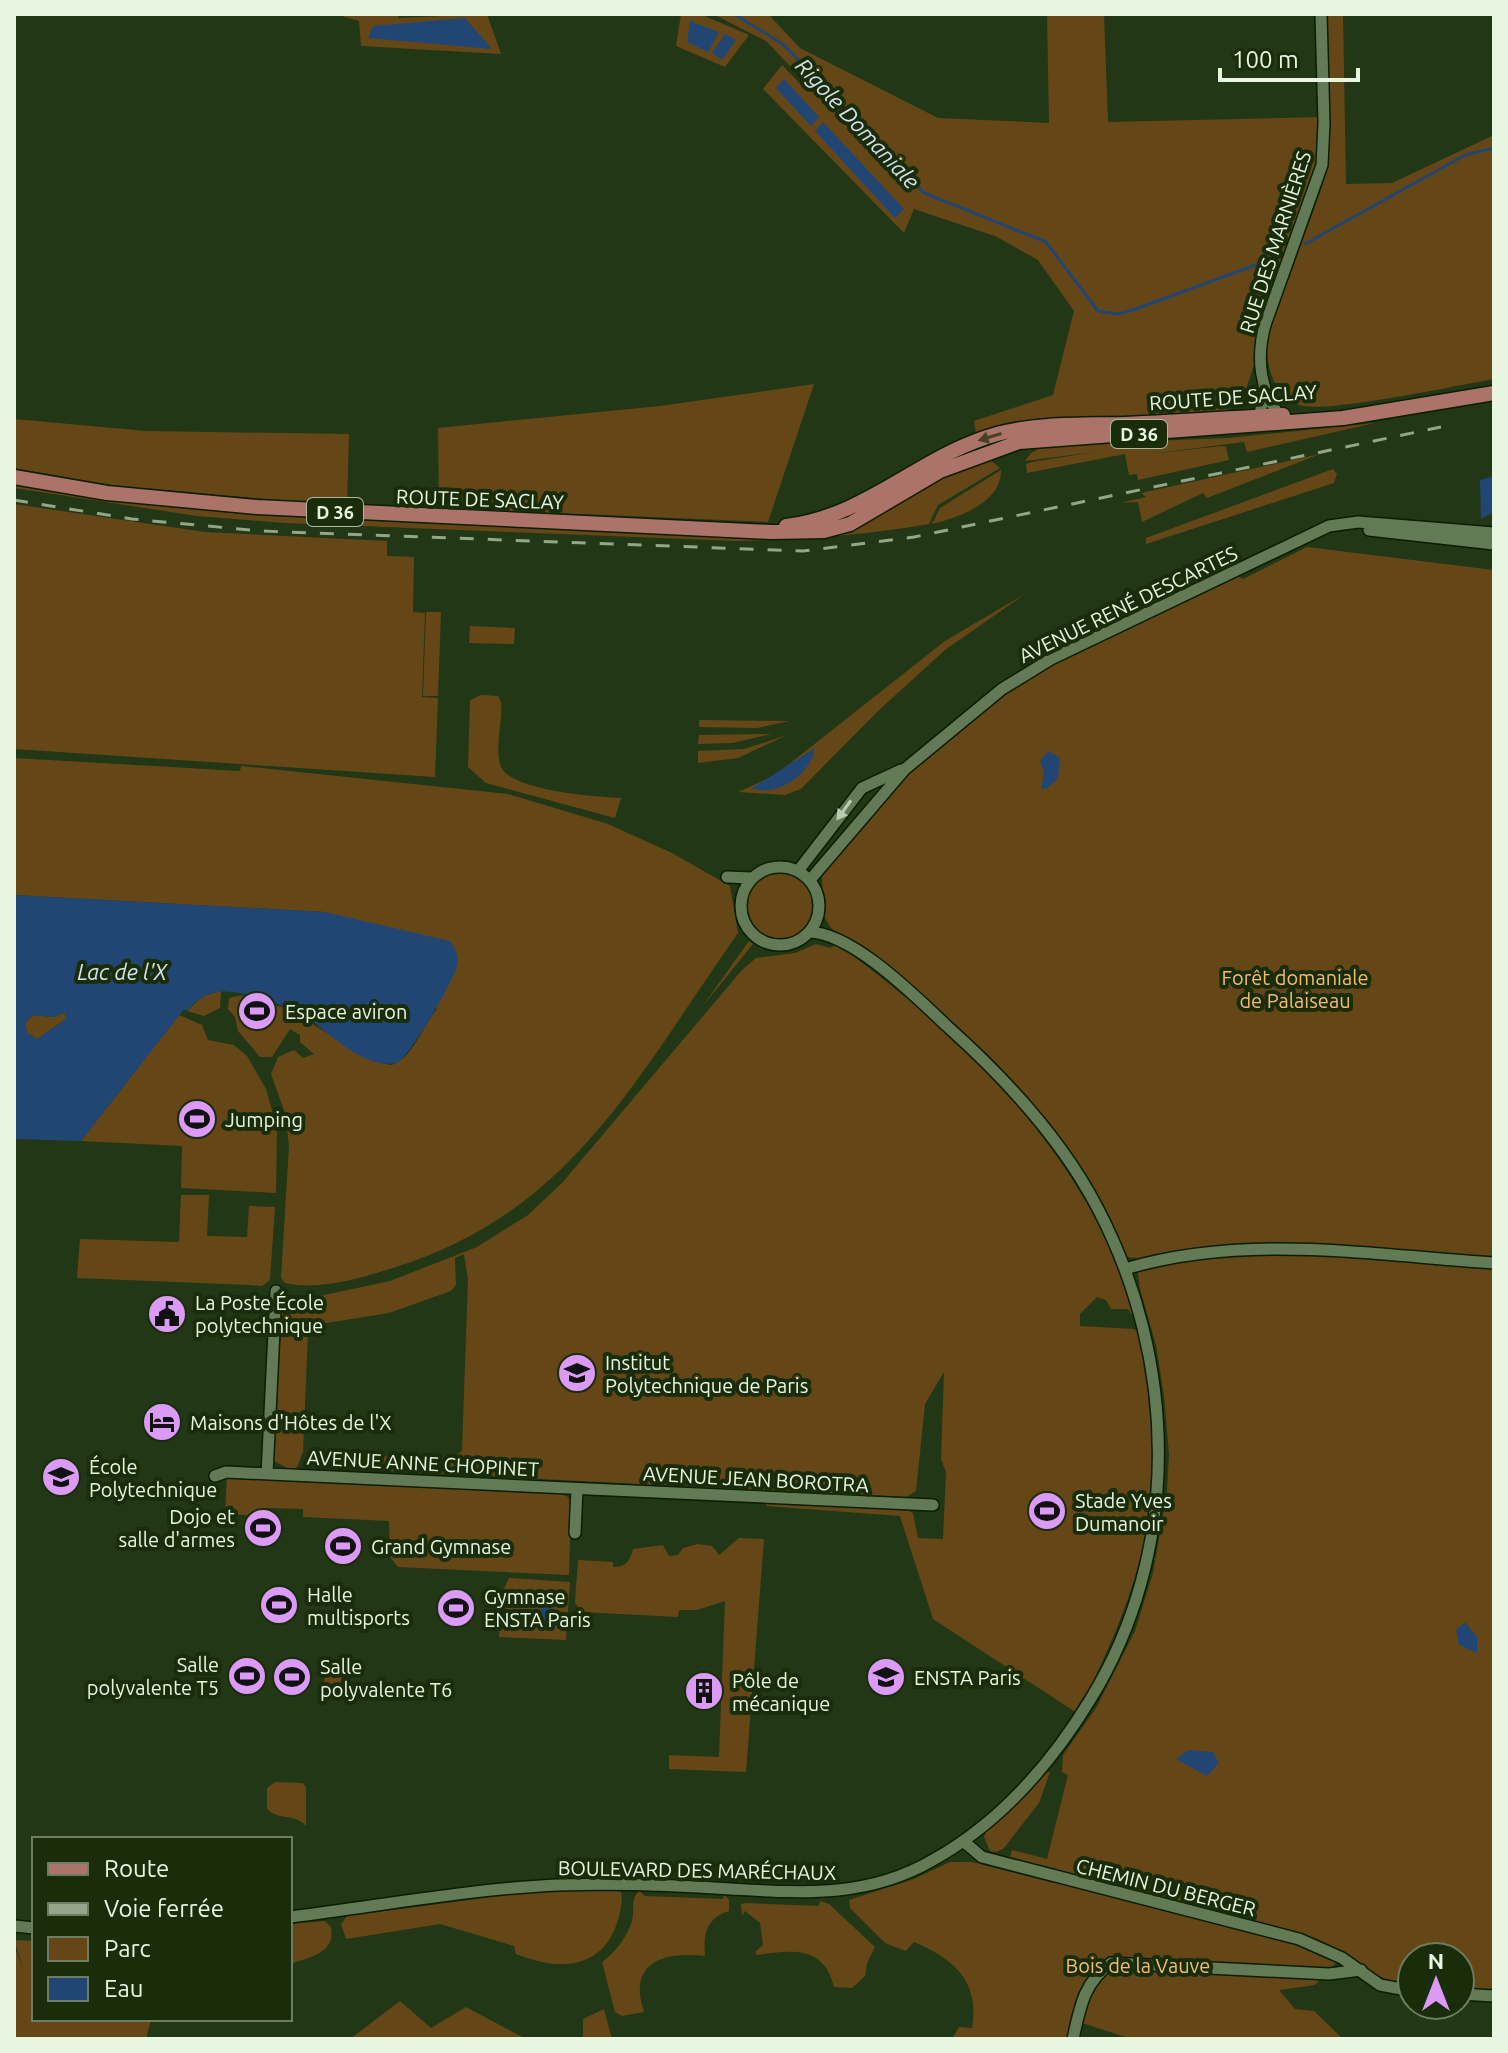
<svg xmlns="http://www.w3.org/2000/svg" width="1508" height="2053" font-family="Ubuntu,sans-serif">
	<rect width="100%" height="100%" fill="#223715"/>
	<path fill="#654717" d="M335 14H399L398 18 487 14 501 54 361 46 359 21Z
		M681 14H700L749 35 725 67 676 46Z
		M713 14H768L800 48 938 118 1049 123 1047 14H1104L1108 122 1322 117 1318 160 1246 390 1226 410 1206 415 1015 426 976 434 974 421 1053 395 1074 311 1038 260 995 236 914 209 904 233 763 89 782 65 808 92 809 86 766 41Z
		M1327 14H1343L1346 184 1392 183 1494 135V379C1458 385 1326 414 1299 405 1273 397 1265 362 1267 338L1322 187 1329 157Z
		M814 384 768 522 439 508 438 428 660 406Z
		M14 419 146 431 349 434 347 505 134 489 14 468Z
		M1375 423 1247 452 1244 442 1149 454 1222 446 1226 447 1229 460 1138 480 1137 474 1129 475 1125 454 1027 473 1026 464 1032 462 1095 452 1025 461 1031 453 1046 445 1228 438Z
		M1320 454 1207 498 1203 493 1142 522 1138 502 1120 503 1146 497 1141 493Z
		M977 460H990L1000 468 938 505 929 524C865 535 802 540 737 541L285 523 197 516 14 488V481L363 517 852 527C896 508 932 477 977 460Z
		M1333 469 1337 474 1334 483 1146 544V538Z
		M1001 470C1002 503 957 518 932 524L940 508Z
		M14 504 205 532 387 541V556L414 557 413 612 425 613 422 697 438 698 435 777 14 749Z
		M1307 547 1494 570V1990L1460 1988V1957H1412V1986C1369 1979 1352 1955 1313 1937L1308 1946 1337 1962 1315 1985 1279 1990 1295 2009 1314 2011 1343 2039H1132L1082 2023 1081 2039H952L959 2027 972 2028C980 1980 953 1959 914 1942L906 1951 885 1943 850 1908 849 1900 914 1879 950 1862H972L1054 1883 1056 1869 1010 1857 1012 1850 1047 1859 1068 1775 1062 1772 1063 1755 1096 1708 1135 1631 1153 1573 1167 1492 1169 1454 1164 1396 1156 1345 1140 1289 1136 1258 1127 1257 1039 1111 994 1061 928 999 832 929 824 917 822 876 917 764 999 697 1062 658 1234 574 1243 579Z
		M1025 594 945 650 878 711 801 789 785 795 738 792 774 776 945 641Z
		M426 612H441L438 696H423Z
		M470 626 515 628 514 644 469 643Z
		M481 695 498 696 501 702C503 721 495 745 500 764 506 791 597 797 621 798L615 818 486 783 468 767 470 700Z
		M699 720 789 721 757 728 699 727Z
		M772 734 732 743 698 744 699 735Z
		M787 735 738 758 698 763V751L744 749Z
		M14 758 240 771 241 766 508 794 608 824 672 853 730 886 738 933C637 1076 572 1213 393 1268 360 1278 320 1291 285 1283L281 1278 289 1146 285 1113 271 1074 278 1057 294 1050 303 1058 314 1054 300 1042V1035L290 1029 272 1057H260L238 1031 235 1017 228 1009 229 998 244 995 237 1014 264 1023 274 1005 286 1008 373 1061 391 1065C412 1060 423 1025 437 1009L325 912 14 895Z
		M746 905a34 34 0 1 1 68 0a34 34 0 1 1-68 0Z
		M749 941 753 944 702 1007Z
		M816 944 830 948 837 944C967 1039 1084 1153 1134 1310L1132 1315 1128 1309H1111L1106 1300 1097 1297 1080 1314V1326L1134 1329 1139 1333C1171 1486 1147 1578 1077 1713L933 1619 900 1516 766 1506 767 1501 903 1507 913 1513 918 1538 943 1539 946 1472 941 1459 944 1372 925 1404 916 1491 905 1498 314 1467 308 1457 315 1454 452 1458 462 1451 468 1279 464 1254 455 1258 456 1285 451 1291 389 1313 314 1325 308 1333 303 1452 297 1467 291 1470 274 1461 282 1304 390 1281 477 1247 528 1215 562 1183 742 970 756 958 795 953Z
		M221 991 220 1008 204 1016 187 1011 203 996Z
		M65 1012 66 1019 37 1039 27 1033 25 1023 33 1015 53 1017Z
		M179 1015 202 1025 208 1040 234 1045 247 1056 266 1089 277 1128 276 1193 181 1188 182 1146 81 1141Z
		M181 1195H209L207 1236 247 1237 249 1206 275 1207 270 1280 262 1286 249 1285 77 1278 80 1239 179 1242Z
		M227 1475 559 1492 568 1497 571 1504 569 1575 398 1567 390 1557 389 1521 303 1517V1509L267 1508 266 1516 225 1514Z
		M739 1538 764 1539 746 1772 669 1769V1755L719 1757 725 1601 697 1610H679L678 1617 582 1612 575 1603 578 1560 613 1562V1567C626 1567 630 1561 633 1549L663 1545 669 1556 678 1555 683 1548 698 1544 712 1546 719 1555Z
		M509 1578 570 1582 566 1640 499 1637 501 1595Z
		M325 1661 342 1662 341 1694H324Z
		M1050 1772 1039 1803 1004 1848 997 1852 990 1851 984 1837 988 1826 1044 1773Z
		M275 1782 303 1783 306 1787V1826C295 1813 279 1821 267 1809V1788Z
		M611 1889 621 1892 622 1899C615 1964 571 1976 516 1954L514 1946 440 1924 346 1939 341 1924 347 1916 521 1893Z
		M639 1891 645 1896 723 1899 724 1894 729 1900V1911C707 1918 703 1933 705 1956 664 1951 627 1962 644 2012L622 2016 615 2012 602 1962C615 1953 627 1937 632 1921 635 1909 630 1900 639 1891Z
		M820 1901 829 1904 875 1947 867 1963 865 1976 852 1988 834 1987C824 1945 792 1950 757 1955L755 1952 763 1945 760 1923 745 1911 742 1916 741 1904 746 1903 819 1906Z
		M325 1921 331 1927C336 1953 310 1957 290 1964V1924Z
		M14 1940 34 1941V2019H151L146 2039H14V1945L24 1971Z
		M400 2001 431 2028 466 2007 526 2039H350Z
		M604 2009 612 2039H583V2019Z"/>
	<path fill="#224673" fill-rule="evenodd" d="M465 18 492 49 368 38 373 26Z
		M690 21 719 32 708 52 687 42Z
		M725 34 736 40 722 60 712 53Z
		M784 79 819 117 811 126 776 88Z
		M823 122 904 209 895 218 815 131Z
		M1494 476V512L1481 519 1480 480Z
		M815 748C811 774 777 798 752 788Z
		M1048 751 1060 758 1058 778 1048 788 1041 789 1044 773 1040 761Z
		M14 895 325 912 450 941C455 948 459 955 457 965 454 981 409 1057 397 1063 368 1069 337 1041 316 1024 299 1009 240 988 218 992 205 994 196 1000 187 1011L184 1009 81 1141 14 1139ZM65 1013 66 1019 37 1039 27 1033 25 1023 33 1015 53 1017Z
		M544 1600 551 1601 552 1621 542 1632 536 1626Z
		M1465 1622 1477 1637V1653L1459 1645 1456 1630Z
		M1188 1750 1213 1752 1219 1763 1207 1776 1176 1759Z"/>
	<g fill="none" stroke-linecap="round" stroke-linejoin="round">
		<path stroke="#224673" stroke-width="3" d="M734 14 784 45 924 193 1046 242 1098 311 1117 314 1133 310 1277 257
			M1305 244 1465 155 1494 148"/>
		<defs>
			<path id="minor" d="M1281 418C1260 391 1256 358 1265 325L1322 165 1324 123 1321 14
				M1259 424 1264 386
				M1369 530 1494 544
				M741 906a39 39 0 1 1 78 0a39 39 0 1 1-78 0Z
				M798 871 862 788 901 770
				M727 877 752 878
				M810 880 905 769 1002 689 1051 659 1329 526 1358 522 1494 533
				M1125 1269C1246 1233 1370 1255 1494 1263
				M267 1474 276 1291
				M215 1476 226 1472 933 1505
				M575 1533 577 1489
				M963 1841 982 1857 1299 1939 1342 1958 1380 1985 1412 1991
				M290 1917C380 1906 468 1889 559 1885 617 1883 674 1885 731 1889 803 1893 868 1898 933 1860 999 1823 1051 1764 1090 1700 1182 1551 1178 1361 1097 1207 1061 1138 1006 1079 948 1027 916 997 853 933 809 932
				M14 1926 34 1928
				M1460 1994 1494 1996
				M1073 2039C1080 2007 1084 1982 1111 1963L1329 1974 1361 1970"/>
			<path id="major" d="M14 477 107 493 257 507 771 532 824 531 850 524 940 471 1019 442 1343 418 1494 393
				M786 526C866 517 921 455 997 434 1038 423 1082 425 1125 424 1178 422 1230 418 1283 415"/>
		</defs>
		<use href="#minor" stroke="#0b1e00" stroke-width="14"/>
		<use href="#major" stroke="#0b1e00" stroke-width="17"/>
		<use href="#minor" stroke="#627a55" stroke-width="11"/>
		<use href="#major" stroke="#ac736b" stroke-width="14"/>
		<path stroke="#94a58a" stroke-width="3" stroke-dasharray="14 14" stroke-linecap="butt" d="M14 500 132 519 261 531 803 551 914 537 1441 427"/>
	</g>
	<defs><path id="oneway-solid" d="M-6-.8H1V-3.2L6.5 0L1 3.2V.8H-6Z" transform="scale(2)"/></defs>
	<use fill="#454228" href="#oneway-solid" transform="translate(990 437) rotate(163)"/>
	<use fill="#b9cbb0" href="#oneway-solid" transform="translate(844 810) rotate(126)"/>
	<defs>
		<symbol id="stadium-disc" viewBox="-11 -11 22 22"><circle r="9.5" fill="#da9af6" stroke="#192d0b"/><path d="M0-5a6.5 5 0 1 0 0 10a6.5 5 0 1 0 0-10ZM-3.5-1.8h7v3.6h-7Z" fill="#111"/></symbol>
		<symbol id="civic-disc" viewBox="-11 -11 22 22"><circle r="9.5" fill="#da9af6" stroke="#192d0b"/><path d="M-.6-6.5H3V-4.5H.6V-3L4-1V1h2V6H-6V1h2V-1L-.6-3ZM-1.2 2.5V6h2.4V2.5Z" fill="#111"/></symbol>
		<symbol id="university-disc" viewBox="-11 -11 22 22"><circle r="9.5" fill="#da9af6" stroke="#192d0b"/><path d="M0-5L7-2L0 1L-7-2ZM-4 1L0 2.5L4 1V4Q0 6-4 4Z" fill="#111"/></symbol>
		<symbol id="hotel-disc" viewBox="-11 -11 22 22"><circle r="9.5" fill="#da9af6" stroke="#192d0b"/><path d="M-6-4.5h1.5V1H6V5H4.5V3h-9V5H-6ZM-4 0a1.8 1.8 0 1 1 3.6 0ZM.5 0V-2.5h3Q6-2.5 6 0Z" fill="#111"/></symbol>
		<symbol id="building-disc" viewBox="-11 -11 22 22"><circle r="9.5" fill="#da9af6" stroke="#192d0b"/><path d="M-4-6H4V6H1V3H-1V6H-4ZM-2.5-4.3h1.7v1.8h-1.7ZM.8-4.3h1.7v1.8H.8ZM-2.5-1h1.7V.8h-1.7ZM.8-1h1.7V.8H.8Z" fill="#111"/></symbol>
	</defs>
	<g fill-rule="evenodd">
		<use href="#stadium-disc" x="235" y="989" width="44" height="44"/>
		<use href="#stadium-disc" x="175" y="1097" width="44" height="44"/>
		<use href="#civic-disc" x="145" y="1292" width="44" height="44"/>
		<use href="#university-disc" x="555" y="1351" width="44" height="44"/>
		<use href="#hotel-disc" x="140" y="1400" width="44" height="44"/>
		<use href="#university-disc" x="39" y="1455" width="44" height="44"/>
		<use href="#stadium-disc" x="1025" y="1489" width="44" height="44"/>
		<use href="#stadium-disc" x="241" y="1506" width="44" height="44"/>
		<use href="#stadium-disc" x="321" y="1524" width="44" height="44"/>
		<use href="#stadium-disc" x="257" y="1583" width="44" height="44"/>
		<use href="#stadium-disc" x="434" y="1586" width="44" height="44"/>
		<use href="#stadium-disc" x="225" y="1654" width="44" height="44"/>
		<use href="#stadium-disc" x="270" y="1655" width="44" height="44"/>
		<use href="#university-disc" x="864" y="1655" width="44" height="44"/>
		<use href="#building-disc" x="682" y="1669" width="44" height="44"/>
	</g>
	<g text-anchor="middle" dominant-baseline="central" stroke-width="8" stroke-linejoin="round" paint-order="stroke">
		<g fill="#192d0b" stroke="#aabaa1" stroke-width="2">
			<rect x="1111" y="420" width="56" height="28" rx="6"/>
			<rect x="307" y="498" width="56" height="28" rx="6"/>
		</g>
		<g font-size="18" font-weight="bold" fill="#e8f6e1">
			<text x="1139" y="434">D 36</text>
			<text x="335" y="512">D 36</text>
		</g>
		<g font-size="20" fill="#e8f6e1" stroke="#192d0b">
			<text transform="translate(1275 242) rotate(-72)">RUE DES MARNIÈRES</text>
			<text transform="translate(1233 397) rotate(-4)">ROUTE DE SACLAY</text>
			<text transform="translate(480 499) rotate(2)">ROUTE DE SACLAY</text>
			<text transform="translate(1128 604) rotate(-26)">AVENUE RENÉ DESCARTES</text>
			<text transform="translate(423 1463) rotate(3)">AVENUE ANNE CHOPINET</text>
			<text transform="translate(756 1479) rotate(3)">AVENUE JEAN BOROTRA</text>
			<text transform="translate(697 1870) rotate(1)">BOULEVARD DES MARÉCHAUX</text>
			<text transform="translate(1166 1887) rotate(14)">CHEMIN DU BERGER</text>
		</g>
		<g font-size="20" fill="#f5bd6d" stroke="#192d0b">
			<text x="1295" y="977">Forêt domaniale<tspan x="1295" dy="23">de Palaiseau</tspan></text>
			<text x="1138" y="1965">Bois de la Vauve</text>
		</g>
		<g font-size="20" fill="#e8f6e1" stroke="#192d0b" text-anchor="start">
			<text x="285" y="1011">Espace aviron</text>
			<text x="225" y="1119">Jumping</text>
			<text x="195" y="1302">La Poste École<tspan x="195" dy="23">polytechnique</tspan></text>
			<text x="605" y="1362">Institut<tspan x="605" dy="23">Polytechnique de Paris</tspan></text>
			<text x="190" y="1422">Maisons d'Hôtes de l'X</text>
			<text x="89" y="1466">École<tspan x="89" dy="23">Polytechnique</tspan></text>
			<text x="1075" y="1500">Stade Yves<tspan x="1075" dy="23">Dumanoir</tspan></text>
			<text x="235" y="1516" text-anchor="end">Dojo et<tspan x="235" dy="23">salle d'armes</tspan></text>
			<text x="371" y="1546">Grand Gymnase</text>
			<text x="307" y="1594">Halle<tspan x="307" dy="23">multisports</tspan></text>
			<text x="484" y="1596">Gymnase<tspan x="484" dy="23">ENSTA Paris</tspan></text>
			<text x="219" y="1664" text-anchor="end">Salle<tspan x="219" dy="23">polyvalente T5</tspan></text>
			<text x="320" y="1666">Salle<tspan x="320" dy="23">polyvalente T6</tspan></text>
			<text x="914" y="1677">ENSTA Paris</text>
			<text x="732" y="1680">Pôle de<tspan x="732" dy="23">mécanique</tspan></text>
		</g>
		<g font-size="22" font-style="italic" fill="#d6e2f0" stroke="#192d0b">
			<text transform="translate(858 123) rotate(47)">Rigole Domaniale</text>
			<text x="122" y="971">Lac de l'X</text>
		</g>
	</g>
	<rect width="1508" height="2053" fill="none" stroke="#e8f6e1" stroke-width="32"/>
	<rect x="32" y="1837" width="260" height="184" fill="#192d0b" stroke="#6c7d61" stroke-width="2"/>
	<rect x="48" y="1863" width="40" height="12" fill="#ac736b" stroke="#6c7d61" stroke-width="2"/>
	<text x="104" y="1877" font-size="24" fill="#e8f6e1">Route</text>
	<rect x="48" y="1903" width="40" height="12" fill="#94a58a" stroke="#6c7d61" stroke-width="2"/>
	<text x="104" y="1917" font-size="24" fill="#e8f6e1">Voie ferrée</text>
	<rect x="48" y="1937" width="40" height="24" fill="#654717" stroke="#6c7d61" stroke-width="2"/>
	<text x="104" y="1957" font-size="24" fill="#e8f6e1">Parc</text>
	<rect x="48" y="1977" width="40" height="24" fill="#224673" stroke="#6c7d61" stroke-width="2"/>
	<text x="104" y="1997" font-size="24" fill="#e8f6e1">Eau</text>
	<g transform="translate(1436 1981)"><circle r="38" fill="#192d0b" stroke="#6c7d61" stroke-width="2"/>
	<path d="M0-6L14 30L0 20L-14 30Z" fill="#da9af6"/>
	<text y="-12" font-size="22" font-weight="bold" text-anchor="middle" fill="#e8f6e1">N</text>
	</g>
	<path d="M1220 68v12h138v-12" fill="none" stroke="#e8f6e1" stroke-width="4"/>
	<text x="1232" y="68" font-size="24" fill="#e8f6e1" stroke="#192d0b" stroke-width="6" paint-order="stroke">100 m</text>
</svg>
